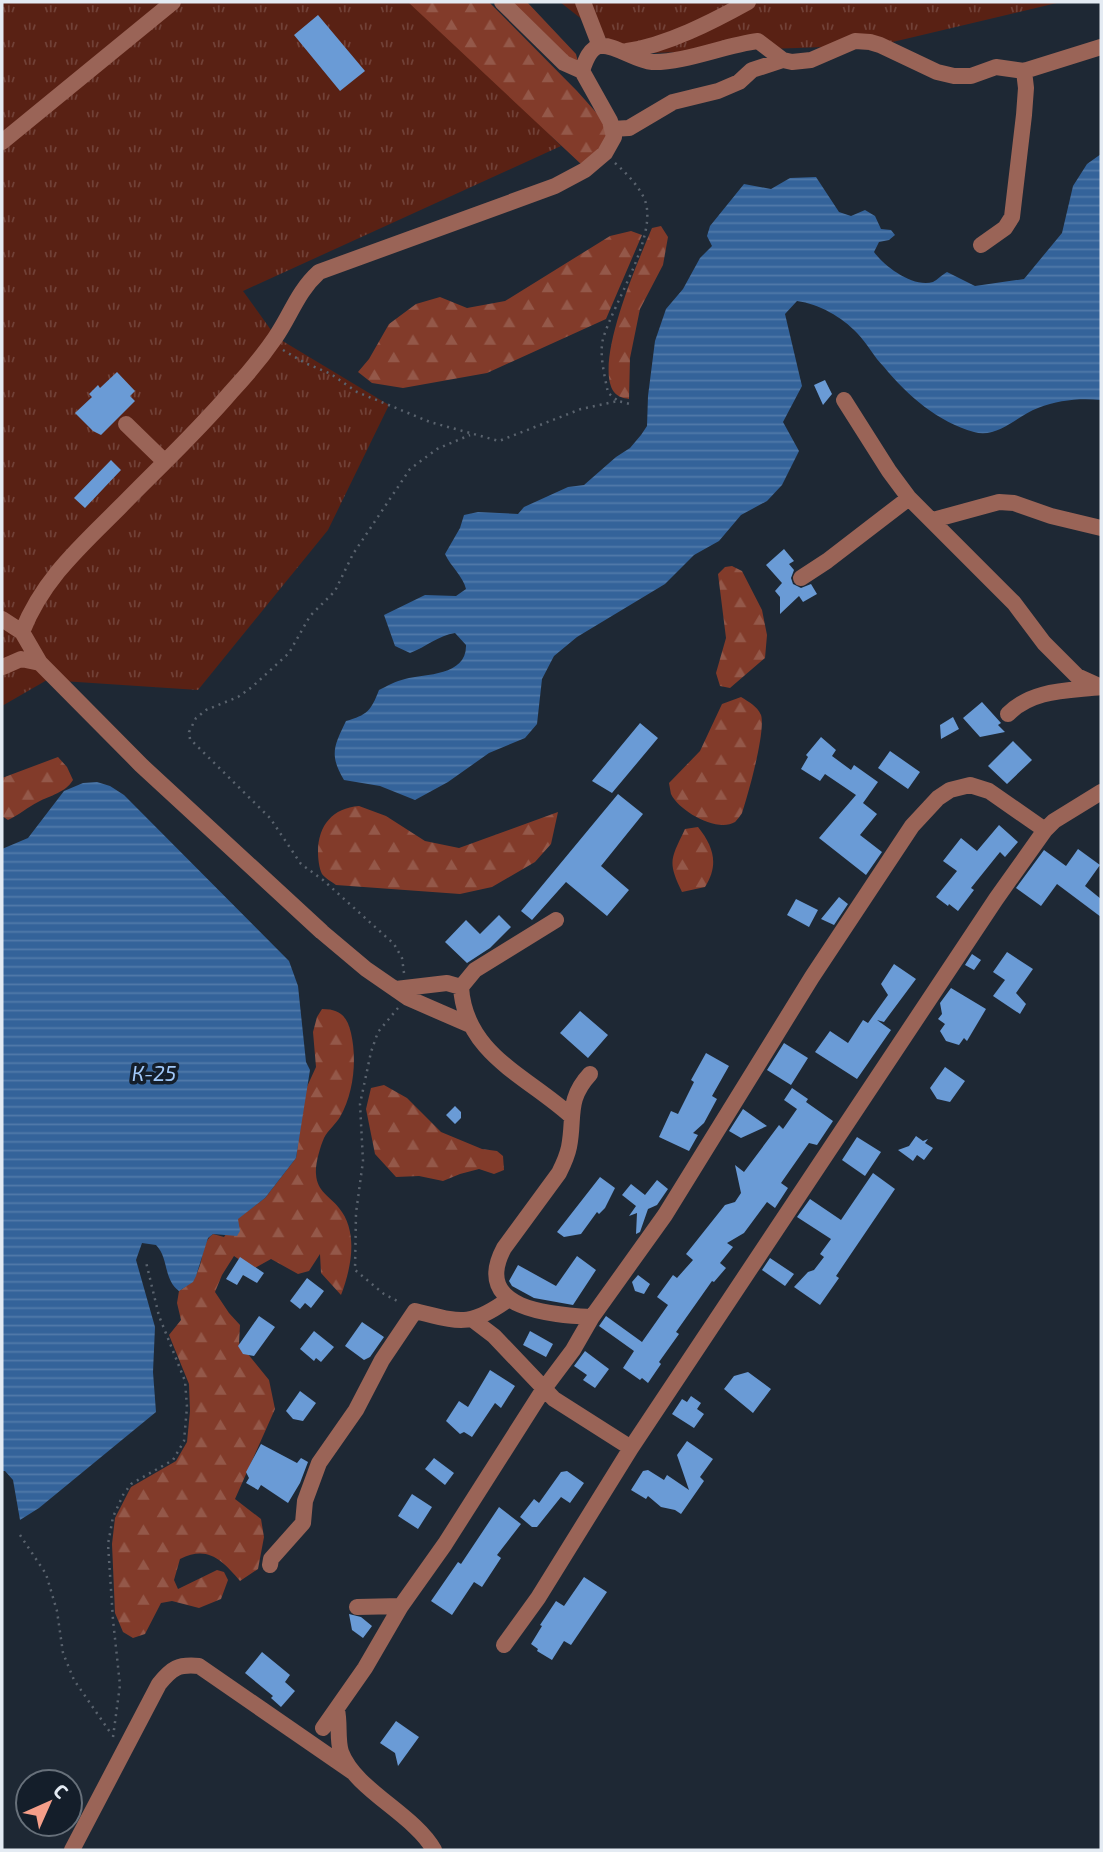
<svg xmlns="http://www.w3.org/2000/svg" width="1103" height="1852" font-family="'Exo 2',sans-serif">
	<defs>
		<pattern id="grass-tufts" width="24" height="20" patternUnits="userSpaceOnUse" patternTransform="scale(1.75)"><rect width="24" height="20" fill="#592114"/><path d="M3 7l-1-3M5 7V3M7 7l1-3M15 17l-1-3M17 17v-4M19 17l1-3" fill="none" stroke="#714137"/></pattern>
		<pattern id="forest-firs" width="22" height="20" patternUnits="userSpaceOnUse" patternTransform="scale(1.75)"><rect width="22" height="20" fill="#823b2a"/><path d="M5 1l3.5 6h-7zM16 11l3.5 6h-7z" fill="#945849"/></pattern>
		<pattern id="water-rules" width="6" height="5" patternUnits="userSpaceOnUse" patternTransform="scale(1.75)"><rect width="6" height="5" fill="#34639a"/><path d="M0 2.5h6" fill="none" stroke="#517aa9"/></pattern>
	</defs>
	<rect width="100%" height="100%" fill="#1e2834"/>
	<path fill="url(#grass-tufts)" d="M2 2H419L561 146 243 291 276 337 389 405 328 530 198 690 47 680 2 706Z
		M560 2H1061L880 45 626 54Z"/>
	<path fill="url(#forest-firs)" d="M408 2H489L577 91 603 120 608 140 582 165Z
		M507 2H527L576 54 578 62 573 66Z
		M661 226 668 237 663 265 640 309 630 358 629 399C623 398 618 397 614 392 593 363 639 259 652 228Z
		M631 231 642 235 606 319 487 373 403 388 372 383 358 372 369 359 389 324 416 304 440 297 467 308 505 301 610 236Z
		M732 566 742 571 762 610 767 635 765 658 730 688 720 686 716 673 726 638 718 574 725 567Z
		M741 697C749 702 757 706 761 715 766 731 748 795 742 813 741 815 736 821 735 822 717 833 679 811 671 794 671 794 669 783 669 783L700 751 722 704Z
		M58 757 67 767 73 780C65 793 51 795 38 802 28 807 19 815 8 820L2 816V778Z
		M359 806 386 816 425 841 459 848 558 812 551 844 535 862 492 887 460 894 336 885C332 882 325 878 322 874 319 868 318 858 318 852 318 825 333 808 359 806Z
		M698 827C714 847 719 865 705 887L682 892C667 861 671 859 685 829Z
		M322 1009C340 1009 347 1016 351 1033 357 1059 354 1093 340 1117 336 1124 328 1130 324 1138 320 1147 315 1165 316 1174 317 1192 330 1196 339 1208 359 1232 351 1269 341 1295L321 1273 320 1254 309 1271 298 1274 271 1259 253 1269 234 1256 222 1275 215 1292 229 1313 240 1325 239 1343 269 1380 275 1409 235 1499 261 1519 264 1537 258 1569 240 1581C222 1560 208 1545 180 1559L174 1580 178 1589 217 1570 224 1572 228 1580 221 1599 199 1608 172 1601 161 1603 145 1634 133 1638 123 1632 115 1613 112 1544 115 1518 131 1487 176 1461 187 1442 190 1411 189 1384 169 1335 181 1320 177 1303 179 1291C210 1273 196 1247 213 1234L224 1237 237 1219 265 1198 296 1158 305 1091 316 1067 313 1032 317 1017Z
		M384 1085 407 1098 441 1132 482 1149 497 1151 503 1156 504 1170 494 1174 479 1169 460 1174 443 1181 419 1176 396 1177 375 1154 366 1109 371 1088Z"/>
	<path fill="url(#water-rules)" d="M1101 154V400C1079 398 1059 400 1038 408 1018 415 998 439 974 432 938 422 908 396 884 367 874 357 867 343 857 333 842 317 819 304 797 301L785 314 802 386 783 422 799 451 782 485 767 501 741 515 719 541 694 555 665 584 577 637 554 656 542 679 537 724 525 738 489 753 448 782 415 800 380 786 344 780C329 755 334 746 346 721 367 715 371 711 379 690 387 686 396 681 405 679 426 674 467 676 466 645L455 633C439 635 426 647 410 653L395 646 384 615 425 595 456 596 466 589C463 576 451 567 445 554L460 528 464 515 478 512 518 514 524 507 568 487 584 485 616 457 630 448 641 435 647 426 648 396 655 341 666 309 683 289 700 258 712 246 707 236 710 226 744 184 771 189 790 178 816 177 839 212 851 216 865 210 875 216 881 229 891 230 895 235 889 240 879 242 874 252C884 266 913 288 933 282 937 280 943 274 947 272L975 286 1024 279 1062 233 1073 186 1087 164Z
		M97 782 110 786 124 795 289 961 298 986 306 1062 310 1070 296 1158 265 1198 238 1219 240 1231 237 1236 213 1234 208 1238 196 1276 193 1282 179 1291C163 1279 169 1258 156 1245L142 1243 136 1260 155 1327 153 1372 156 1412 39 1508 20 1520 13 1480 5 1471H2V849L28 838 64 791 83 783Z"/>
	<path fill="#6a9bd6" d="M318 15 365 71 340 91 294 35Z
		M117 372 135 391 130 396 135 401 101 435 93 431 75 413 92 397 89 394 98 385 100 388Z
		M825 380 832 394 823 405 814 385Z
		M111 460 121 470 85 508 74 498Z
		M784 549 794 561 789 564 794 570 791 578 793 584 801 588 811 584 817 594 803 602 799 596 780 614V597L775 591 782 583 766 565Z
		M982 702 1001 723 998 725 1005 732 980 737 963 718Z
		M953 717 959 729 941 739 940 725Z
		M640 723 658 738 612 793 592 781Z
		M821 737 836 750 832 756 851 770 854 765 878 782 863 803 877 814 860 835 882 852 866 875 819 838 856 795 825 774 820 781 801 769 808 757 806 755Z
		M1013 741 1032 760 1007 784 988 766Z
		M890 751 920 772 908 789 878 768Z
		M618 794 643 814 601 866 629 890 607 916 566 882 532 920 521 911Z
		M999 825 1018 842 1005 857 1000 852 971 888 974 890 958 911 949 904 948 906 936 897 957 871 943 861 961 838 977 851Z
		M1078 849 1100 865 1085 886 1101 899V917L1057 884 1041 906 1016 888 1044 850 1066 866Z
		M839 897 848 904 834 925 821 919Z
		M796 899 818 910 809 927 787 915Z
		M499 915 511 927 490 948 467 963 445 942 466 920 480 934Z
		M1007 952 1033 969 1016 993 1026 1004 1020 1014 993 996 1005 980 993 972Z
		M972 954 981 960 974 970 965 965Z
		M894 964 916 979 884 1022 877 1020 891 1030 857 1079 815 1052 830 1031 848 1043 863 1020 868 1023 888 995 881 984Z
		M951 988 986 1009 967 1041 964 1038 959 1045 946 1041 940 1031 945 1024 938 1019 942 1014 940 1003Z
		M580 1011 608 1035 588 1058 560 1033Z
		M784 1043 808 1058 791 1085 767 1070Z
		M706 1053 729 1066 712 1096 717 1099 704 1123 693 1133 698 1135 689 1151 659 1137 671 1111 678 1114 694 1082 691 1080Z
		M945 1067 965 1081 950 1102 937 1099 930 1088Z
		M792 1088 808 1099 806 1102 833 1121 817 1145 809 1143 781 1183 788 1188 775 1208 767 1202 744 1233 727 1243 733 1247 720 1263 726 1268 714 1282 712 1281 676 1332 679 1334 659 1362 661 1364 648 1383 642 1378 640 1380 623 1368 634 1351 599 1326 606 1316 642 1342 668 1305 657 1297 673 1275 677 1278 693 1260 686 1254 725 1205 735 1202 741 1193 735 1165 744 1172 779 1125 783 1129 797 1109 784 1100Z
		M455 1106 461 1112V1118L455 1124 446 1115Z
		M743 1109 767 1126 741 1138 729 1131Z
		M916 1136 923 1141 928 1139 925 1143 933 1148 924 1160 917 1155 913 1161 898 1150 909 1146Z
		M857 1137 881 1152 865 1176 842 1160Z
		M873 1173 895 1189 836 1276 839 1278 820 1305 794 1287 808 1272 814 1270 824 1257 820 1254 831 1239 797 1217 810 1199 841 1220Z
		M600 1177 615 1188 605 1208 599 1214 597 1212 581 1234 564 1237 557 1232Z
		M657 1180 668 1189 657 1205 648 1209 640 1232 636 1234 637 1213 629 1216 636 1206 622 1195 631 1184 645 1195Z
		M577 1256 596 1270 573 1305 534 1298 512 1286 509 1281 518 1265 556 1286Z
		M240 1257 264 1273 257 1283 243 1275 237 1285 226 1279Z
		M770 1258 794 1274 785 1286 762 1270Z
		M638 1275 650 1284 644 1294 635 1291 632 1282Z
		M307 1278 324 1291 311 1308 305 1303 300 1309 290 1301Z
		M259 1316 275 1327 254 1356 243 1354 238 1346Z
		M362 1322 384 1337 370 1357 364 1360 345 1346Z
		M314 1331 334 1347 321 1362 316 1358 314 1361 300 1349Z
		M530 1331 553 1344 546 1357 523 1345Z
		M585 1351 609 1369 595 1388 583 1380 587 1375 574 1366Z
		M490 1370 515 1386 501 1408 495 1403 472 1437 464 1432 460 1434 446 1421 459 1401 468 1407Z
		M748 1372 771 1389 753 1413 724 1389 734 1376Z
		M300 1391 316 1403 303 1421 293 1419 286 1411Z
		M691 1396 701 1403 697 1409 704 1414 694 1428 672 1414 682 1399 687 1402Z
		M687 1441 713 1459 700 1477 704 1481 681 1514 675 1510 661 1507 648 1496 646 1499 631 1490 643 1471 648 1470 664 1480 667 1475 689 1490 677 1455Z
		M261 1444 297 1463 301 1458 308 1462 300 1483 288 1503 261 1485 258 1490 246 1483 249 1478 246 1472Z
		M434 1458 454 1473 445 1485 425 1469Z
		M567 1471 584 1483 570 1503 561 1497 537 1527H532L520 1517 534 1499 539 1503 561 1472Z
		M412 1494 432 1507 418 1529 398 1516Z
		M499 1507 521 1524 497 1555 501 1558 482 1587 474 1582 452 1615 431 1601 458 1562 461 1564Z
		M584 1577 607 1592 571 1645 564 1641 552 1660 537 1651 538 1649 531 1644 542 1626 540 1625 556 1601 564 1606Z
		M349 1614 361 1617 372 1626 363 1638 352 1630Z
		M262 1652 290 1675 285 1682 295 1691 281 1707 271 1698 273 1696 245 1673Z
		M396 1721 419 1737 398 1766 395 1753 380 1743Z"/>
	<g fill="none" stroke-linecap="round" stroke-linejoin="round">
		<path stroke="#5a636e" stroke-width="2.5" stroke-dasharray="2 5" stroke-linecap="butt" d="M615 163C626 173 636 183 643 196 662 230 613 303 603 339 599 355 605 377 608 393L617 400
			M283 350 305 363 331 374 357 392 430 422 499 441 581 409 618 401 630 404
			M404 973 402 958 394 944 323 880 301 864 270 818 196 745 190 739 189 732 196 718 206 710 238 697 252 687 289 653 310 616 335 591 353 554 410 469 437 449 470 435
			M398 1008 378 1032 371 1052 360 1104 363 1161 356 1213 355 1270 384 1294 401 1303
			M20 1535 46 1574 57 1611 63 1653 74 1680 112 1735
			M113 1737 120 1685 113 1620 108 1544 113 1517 123 1495 131 1484 173 1460 184 1441 187 1407 185 1381 159 1316 146 1262"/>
		<path stroke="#9a6457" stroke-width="16" d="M583 2 600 46
			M627 51C667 45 712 22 748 2
			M582 71C585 62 589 48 600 46 614 44 636 61 652 62 684 63 725 45 758 41L783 60
			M612 129 629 128 673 102 718 91 739 82 752 70 783 60 792 62 811 60 855 41 870 42 880 45 937 72 954 76H971L996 67 1024 71 1101 47
			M2 142 173 2
			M981 245 1005 228 1012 217 1024 115 1026 88 1024 71
			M844 400 889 471 909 498 1014 603 1044 643 1077 676 1101 687
			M126 424 164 461
			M933 520 999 502 1014 503 1051 516 1101 528
			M801 578 827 561 909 498
			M2 619 22 632 40 663 141 765 322 932 366 969 408 998 470 1025
			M22 632C43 579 80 547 120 507 157 469 197 432 231 392 247 375 262 357 275 338 291 315 297 292 319 272L555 186 585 170 605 153 614 137 610 121 582 71 564 63 502 2
			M3 667 21 659 40 663
			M1008 714C1033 689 1068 691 1101 687
			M556 920 475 970 461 987C465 1054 527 1076 571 1116
			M396 989 447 983 461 987
			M590 1074C566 1100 575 1117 569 1147 567 1157 563 1165 559 1173L504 1248C471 1310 552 1315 592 1317
			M473 1320 494 1336 554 1399 631 1448
			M270 1565 271 1559 303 1523 305 1501 319 1463 356 1410 382 1360 415 1311C460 1322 469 1328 509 1299
			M357 1607 401 1606
			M504 1645 538 1598 631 1448 996 899 1045 830 1054 821 1101 792
			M337 1710C340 1723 337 1740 341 1752 355 1790 414 1814 434 1850
			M323 1728 365 1668 401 1606 445 1544 543 1390 573 1350 592 1317 665 1215 812 977 912 826 938 798 950 790 970 785 989 791 1045 830
			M72 1850 159 1684C172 1668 178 1664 199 1666L354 1773"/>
	</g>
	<g text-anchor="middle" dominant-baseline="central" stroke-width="7" stroke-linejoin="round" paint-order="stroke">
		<g font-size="21" font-style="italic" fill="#a0c7f7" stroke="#141e2a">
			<text x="154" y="1072">К-25</text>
		</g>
	</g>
	<rect width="1103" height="1852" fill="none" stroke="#e4ebf3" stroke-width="7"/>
	<g transform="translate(49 1803) rotate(45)"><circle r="33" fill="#141e2a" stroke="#67707a" stroke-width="2"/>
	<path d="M0-5L12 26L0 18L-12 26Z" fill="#f49e89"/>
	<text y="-10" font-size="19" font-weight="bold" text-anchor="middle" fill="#e4ebf3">С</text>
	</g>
</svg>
